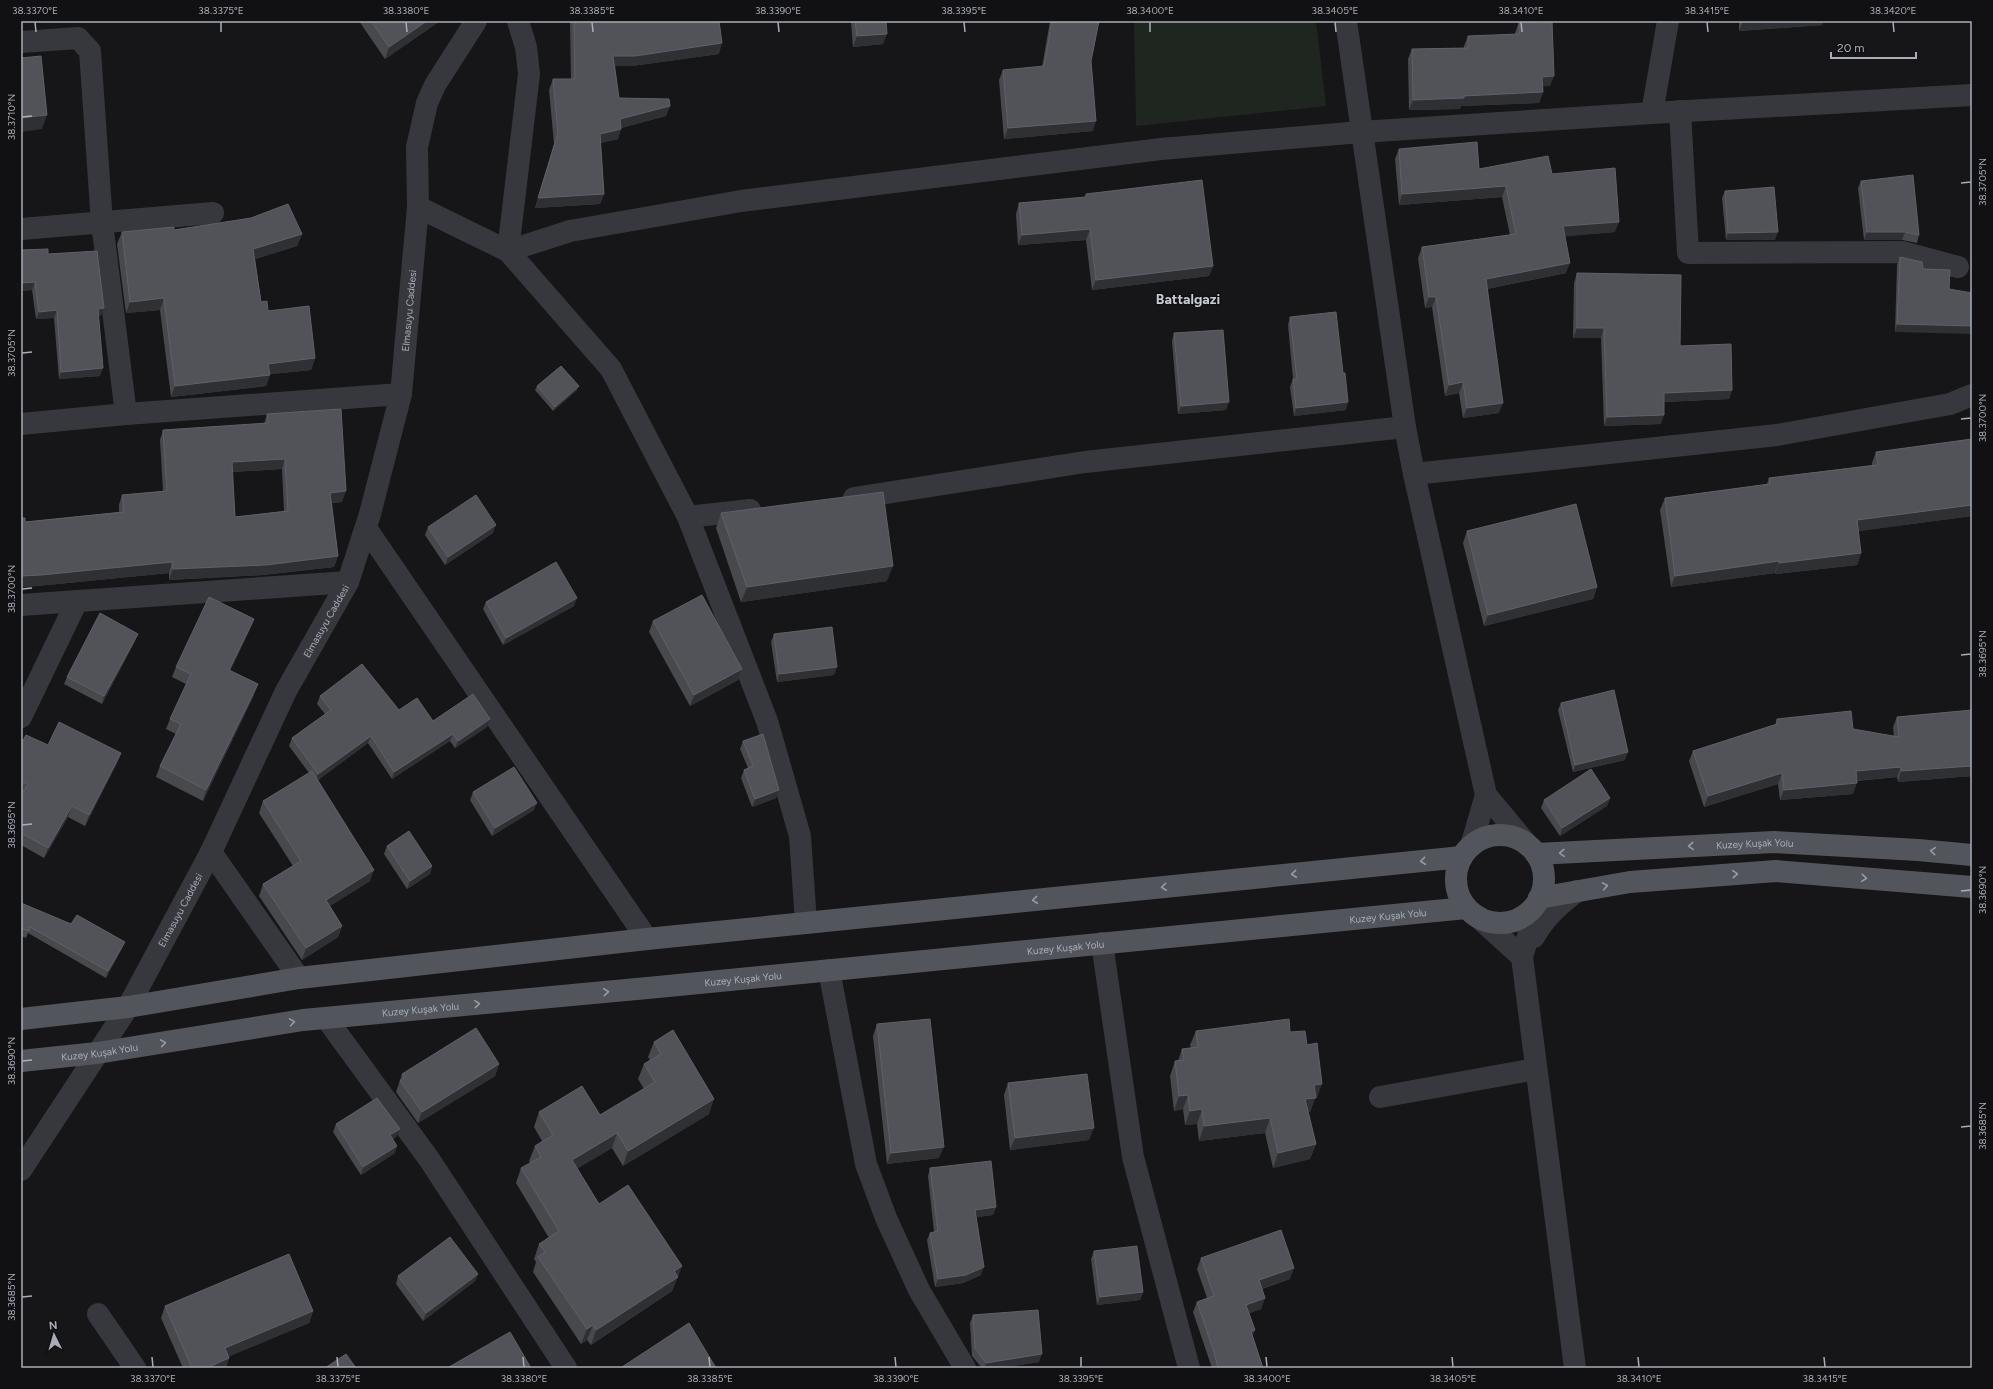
<svg xmlns="http://www.w3.org/2000/svg" width="1993" height="1389" font-family="Figtree,sans-serif">
	<rect width="100%" height="100%" fill="#161618"/>
	<path fill="#1e261f" d="M1134 21H1316L1326 106 1136 126Z"/>
	<g fill="none" stroke-linecap="round" stroke-linejoin="round">
		<g stroke="#37383d" stroke-width="22">
			<path d="M518 21 526 47 529 74 508 251 611 369 688 517 767 721 800 836 806 923"/>
			<path d="M1346 21 1405 427 1414 474 1486 795 1526 843"/>
			<path d="M21 42 78 38 90 51 102 223 126 414"/>
			<path d="M1680 111 1688 253 1902 252 1958 267"/>
			<path d="M1652 113 1668 21"/>
			<path d="M418 207 508 251 570 231 741 201 1161 149 1361 132 1652 113 1972 95"/>
			<path d="M21 229 213 213"/>
			<path d="M21 424 126 414 401 394"/>
			<path d="M1414 474 1777 435 1950 404 1972 395"/>
			<path d="M854 498 1085 462 1405 427"/>
			<path d="M688 517 750 510"/>
			<path d="M366 528 647 939"/>
			<path d="M21 605 348 582"/>
			<path d="M21 717 77 601"/>
			<path d="M1471 846 1486 795"/>
			<path d="M211 852 299 978"/>
			<path d="M1539 898 1522 957 1575 1368"/>
			<path d="M1477 916 1522 957"/>
			<path d="M1534 937C1545 917 1559 905 1577 891"/>
			<path d="M1102 943 1133 1157 1189 1368"/>
			<path d="M829 970 866 1164 886 1218 919 1290 965 1368"/>
			<path d="M326 1018 429 1159 566 1368"/>
			<path d="M1380 1097 1536 1069"/>
			<path id="s1" d="M21 1170 128 1007 211 852 286 691 348 582 370 514 401 394 418 207 417 147 427 103 435 85 476 21"/>
			<path d="M98 1314 135 1368"/>
		</g>
		<g stroke="#53555c" stroke-width="22">
			<circle cx="1500" cy="879" r="44"/>
			<path id="s2" d="M1536 854 1774 842 1918 850 1972 855"/>
			<path d="M1539 898 1630 882 1776 871 1972 887"/>
			<path d="M21 1019 128 1007 299 978 647 939 1462 857"/>
			<path id="s3" d="M21 1061 97 1053 303 1020 658 987 1466 908"/>
		</g>
	</g>
	<path fill="#47494d" fill-rule="evenodd" d="M359 21H440L385 59Z
		M570 21H719V54L632 66H615L619 98 670 106 666 116 621 128 618 139 600 143 604 194 600 204 535 208 554 144 549 90 553 79H571Z
		M851 21H886L883 44 853 47Z
		M1050 21H1099L1091 61 1093 131 1004 139 999 80 1003 70 1042 67Z
		M1739 21H1823L1822 25 1739 31Z
		M1519 22 1550 86H1542L1543 92 1539 103 1461 106 1460 109 1409 110 1408 59 1412 49 1464 48V46L1468 36 1515 34V33Z
		M1399 149 1479 169 1552 174 1615 232 1565 236 1566 273 1487 289 1499 413 1463 418 1459 393 1445 396 1432 307 1425 308 1418 258 1422 247 1510 235 1502 197 1399 205 1395 159Z
		M1861 181 1919 235 1917 243 1902 240H1864L1858 188Z
		M1725 191 1775 240H1726L1722 198Z
		M1086 194 1213 266 1209 276 1092 290 1086 240 1018 245 1016 214 1019 203 1084 198Z
		M174 230 302 234 297 246 255 259 261 302 268 311 315 358 311 370 270 374 266 386 171 397 160 310 126 313 117 244 122 232Z
		M21 250 48 254 101 316H98L100 376 59 379 54 318 36 319 32 290 21 291Z
		M1900 257 1923 269 1949 289 1895 332 1897 265Z
		M1577 273 1680 346 1732 390 1729 399 1664 402 1661 424 1604 426 1601 338H1573L1574 283Z
		M1290 317 1343 373 1346 410 1294 416 1290 387 1293 379 1288 325Z
		M1174 333 1226 410 1178 414 1172 341Z
		M537 386 577 390 553 411 535 390Z
		M267 414 342 502 332 503 338 556 334 567 262 575 169 580V573L37 586 21 587V518L25 522 119 512V505L122 495 163 491 160 440 163 430 264 424ZM282 469 284 511 235 517 232 472Z
		M1972 439V516L1858 531 1861 553 1857 565 1775 574V573L1671 587 1660 510 1665 498 1767 484 1769 478 1872 465V463L1876 452Z
		M721 513 887 581 741 602 716 528Z
		M428 527 493 533 445 565 425 535Z
		M1467 531 1597 587 1593 599 1484 626 1463 543Z
		M486 602 574 606 503 645 483 609Z
		M254 619 250 629 230 671 254 695 203 801 156 777 160 766 176 734 166 729 170 719 186 684 172 677 176 667Z
		M653 621 742 669 738 680 690 706 649 632Z
		M774 634 834 675 777 682 771 642Z
		M135 641 102 704 64 684 67 677Z
		M320 696 399 710 433 721 487 727 455 748 450 741 392 779 368 743 318 780 370 881 330 906 342 926 338 937 302 960 259 896 263 884 293 866 259 813 263 801 309 773 289 746 292 738 325 714 317 704Z
		M1561 703 1625 760 1573 772 1558 710Z
		M1972 710V776L1898 782 1897 777 1857 781 1853 794 1780 800 1778 784 1704 807 1689 761 1693 751 1775 725 1777 719 1853 729 1894 737 1893 727 1897 717Z
		M743 741 776 798 752 807 741 778 744 770 748 768 740 749Z
		M21 744 48 745 121 753 117 763 85 826 68 817 44 858 21 845V796L22 794 21 793Z
		M473 792 534 810 492 836 470 800Z
		M1610 798 1607 806 1560 836 1541 808 1544 800Z
		M387 846 432 866 430 874 407 889 384 854Z
		M21 903 71 924 122 948 106 978 28 933 26 938 21 936Z
		M877 1024 939 1158 887 1164 873 1036Z
		M1196 1031 1290 1032 1307 1045 1317 1098H1315L1310 1112H1308L1316 1144 1310 1159 1273 1168 1265 1133 1199 1141 1197 1124 1185 1125 1183 1109 1174 1111 1170 1076 1175 1061H1178L1182 1049 1191 1048 1190 1045Z
		M654 1042 709 1114 623 1166 612 1148 577 1168 599 1204 682 1266 672 1291 591 1345 587 1340 581 1344 533 1272 536 1262 534 1259 539 1244 549 1238 516 1183 521 1168 530 1163 529 1161 535 1146 542 1141 534 1127 539 1112 600 1115 644 1089 638 1079 644 1064 650 1060 648 1057Z
		M499 1064 495 1076 418 1123 396 1092 402 1074Z
		M1008 1083 1089 1140 1010 1150 1004 1095Z
		M336 1124 397 1136 393 1139 395 1153 361 1175 333 1132Z
		M930 1168 996 1207 993 1215 976 1217 981 1275 963 1283 935 1287 927 1240 930 1233 934 1232 928 1176Z
		M1094 1251 1143 1292 1140 1300 1097 1305 1091 1259Z
		M1201 1258 1290 1279 1262 1289 1265 1298 1261 1309 1249 1313 1253 1336 1263 1368H1212L1193 1312 1197 1302 1207 1298 1197 1269Z
		M478 1274 475 1281 423 1321 396 1284 398 1276Z
		M165 1306 313 1311 309 1323 229 1356V1358L226 1368H183L161 1318Z
		M973 1315 1039 1362 1000 1368H982L972 1356 970 1323Z"/>
	<path fill="#2f3033" d="M427 21H440L385 59 389 47Z
		M1743 21H1823L1822 25 1739 31Z
		M887 34 883 44 853 47 857 36Z
		M722 43 719 54 632 66H610L613 56Z
		M1554 76 1550 86 1538 87 1542 77Z
		M1543 92 1539 103 1461 106 1460 109 1409 110 1413 100 1464 96Z
		M670 106 666 116 616 129 620 119Z
		M47 115 42 129 21 132V118Z
		M1096 121 1093 131 1004 139 1008 128Z
		M621 129 618 139 596 144 600 134Z
		M1506 186 1502 197 1399 205 1402 194Z
		M604 194 600 204 535 208 538 198Z
		M1619 222 1615 232 1559 237 1563 226Z
		M1090 229 1086 240 1018 245 1022 235Z
		M1778 232 1775 240H1726L1728 233Z
		M1867 232H1905L1902 240H1864Z
		M302 234 297 246 249 261 253 249Z
		M1570 263 1566 273 1482 290 1486 279Z
		M1213 266 1209 276 1092 290 1096 280Z
		M35 282 32 290 21 291V283Z
		M1429 297H1436L1432 307 1425 308Z
		M164 298 160 310 126 313 130 302Z
		M104 308 101 316H95L98 309Z
		M57 310 54 318 36 319 39 312Z
		M1897 324 1972 326V334L1895 332Z
		M1577 328H1604L1601 338H1573Z
		M315 358 311 370 264 375 268 364Z
		M103 368 100 376 59 379 61 372Z
		M270 375 266 386 171 397 175 386Z
		M1463 382 1459 393 1445 396 1449 385Z
		M579 386 577 390 553 411 555 407Z
		M1732 390 1729 399 1660 402 1664 393Z
		M1229 402 1226 410 1178 414 1181 406Z
		M1348 402 1346 410 1294 416 1296 408Z
		M1503 403 1499 413 1463 418 1467 408Z
		M1664 415 1661 424 1604 426 1607 417Z
		M285 459 282 469 228 472 232 462Z
		M346 491 342 502 327 503 330 493Z
		M1972 505V516L1853 532 1857 520Z
		M496 525 493 533 445 565 448 557Z
		M1861 553 1857 565 1775 574 1779 563Z
		M338 556 334 567 262 575 169 580 173 569Z
		M1779 561 1775 573 1671 587 1675 576Z
		M172 562 169 573 37 586 21 587V576Z
		M893 566 887 581 741 602 747 587Z
		M1597 587 1593 599 1484 626 1488 615Z
		M577 598 574 606 503 645 506 638Z
		M254 619 250 629 225 681 229 670Z
		M138 634 135 641 102 704 104 696Z
		M837 667 834 675 777 682 779 674Z
		M742 669 738 680 690 706 694 695Z
		M258 684 254 695 203 801 206 790Z
		M490 719 487 727 455 748 458 741Z
		M453 734 450 741 392 779 394 772Z
		M371 736 368 743 315 782 318 774Z
		M1628 752 1625 760 1573 772 1575 765Z
		M121 753 117 763 85 826 89 815Z
		M1972 766V776L1898 782 1901 771Z
		M1901 767 1897 777 1852 781 1856 771Z
		M1782 773 1778 784 1704 807 1708 796Z
		M1857 783 1853 794 1780 800 1784 790Z
		M779 790 776 798 752 807 755 799Z
		M1610 798 1607 806 1560 836 1562 828Z
		M537 803 534 810 492 836 495 828Z
		M72 806 68 817 44 858 48 848Z
		M432 866 430 874 407 889 410 881Z
		M374 870 370 881 322 911 326 900Z
		M342 926 338 937 302 960 306 948Z
		M125 942 122 948 106 978 108 971Z
		M499 1064 495 1076 418 1123 422 1112Z
		M1322 1084 1317 1098H1315L1310 1112 1299 1113 1305 1099 1314 1085Z
		M1188 1095 1183 1109 1174 1111 1179 1096Z
		M714 1099 709 1114 623 1166 628 1151Z
		M1202 1109 1197 1124 1185 1125 1190 1111Z
		M1270 1118 1265 1133 1199 1141 1204 1126Z
		M1094 1128 1089 1140 1010 1150 1015 1138Z
		M400 1129 397 1136 388 1142 390 1135Z
		M617 1133 612 1148 567 1175 572 1160Z
		M1316 1144 1310 1159 1273 1168 1278 1153Z
		M397 1146 395 1153 361 1175 363 1167Z
		M944 1147 939 1158 887 1164 891 1153Z
		M996 1207 993 1215 972 1218 975 1210Z
		M682 1266 672 1291 591 1345 596 1330Z
		M984 1267 981 1275 963 1283 935 1287 938 1279Z
		M1294 1268 1290 1279 1255 1291 1259 1280Z
		M478 1274 475 1281 423 1321 426 1313Z
		M1143 1292 1140 1300 1097 1305 1100 1297Z
		M1265 1298 1261 1309 1242 1316 1246 1305Z
		M313 1311 309 1323 221 1360 225 1348Z
		M593 1325 587 1340 581 1344 587 1329Z
		M1255 1330 1251 1341V1332Z
		M1042 1354 1039 1362 1000 1368H984L986 1363Z
		M229 1358 226 1368H207Z"/>
	<path fill="#525359" stroke="#5f6168" fill-rule="evenodd" d="M371 21H427L389 47Z
		M574 21H719L722 43 635 56H613L619 98 669 99 670 106 620 119 621 129 600 134 604 194 538 198 558 133 553 79H575Z
		M855 21H886L887 34 857 36Z
		M1052 21H1099L1091 61 1096 121 1008 128 1003 70 1044 66Z
		M1552 21 1554 76 1542 77 1543 92 1464 96V98L1413 100 1412 49 1468 48V36L1519 34V22Z
		M41 56 47 115 21 118V58Z
		M1477 142 1479 169 1548 156 1552 174 1615 168 1619 222 1563 226 1570 263 1486 279 1503 403 1467 408 1463 382 1449 385 1436 297H1429L1422 247 1516 234 1506 186 1402 194 1399 149Z
		M1913 175 1919 235 1905 232H1867L1861 181Z
		M1202 180 1213 266 1096 280 1090 229 1022 235 1019 203 1086 197V194Z
		M1774 187 1778 232 1728 233 1725 191Z
		M288 204 302 234 253 249 261 302 267 301 268 311 309 306 315 358 268 364 270 375 175 386 164 298 130 302 122 232 174 227V230L251 218Z
		M48 249V254L97 251 104 308 98 309 103 368 61 372 57 310 39 312 35 282 21 283V250Z
		M1900 257 1922 262 1923 269 1950 270 1949 289 1972 293V326L1897 324Z
		M1577 273 1681 275 1680 346 1731 344 1732 390 1664 393V415L1607 417 1604 328H1577Z
		M1336 312 1343 373H1345L1348 402 1296 408 1293 379H1297L1290 317Z
		M1223 330 1229 402 1181 406 1174 333Z
		M561 366 579 386 555 407 537 386Z
		M341 409 346 491 330 493 338 556 266 565 173 569 172 562 41 575 21 576V518H25V522L124 512 122 495 167 491 163 430 268 423 267 414ZM285 459 288 511 235 517 232 462Z
		M1972 439V505L1857 520 1861 553 1779 563V561L1675 576 1665 498 1770 484 1769 478 1878 465 1876 452Z
		M883 492 893 566 747 587 721 513Z
		M476 495 496 525 448 557 428 527Z
		M1576 504 1597 587 1488 615 1467 531Z
		M556 562 577 598 506 638 486 602Z
		M702 595 742 669 694 695 653 621Z
		M209 597 254 619 229 670 258 684 206 790 160 766 181 724 170 719 191 674 176 667Z
		M100 613 138 634 104 696 67 677Z
		M832 627 837 667 779 674 774 634Z
		M362 664 399 710 417 698 433 721 473 694 490 719 458 741 453 734 394 772 371 736 318 774 292 738 331 710 320 696Z
		M1614 690 1628 752 1575 765 1561 703Z
		M1972 710V766L1901 771V767L1856 771 1857 783 1784 790 1782 773 1708 796 1693 751 1777 724V719L1851 711 1853 729 1899 737 1897 717Z
		M59 722 121 753 89 815 72 806 48 848 21 833V796L28 784 21 781V744L26 735 48 745Z
		M763 734 779 790 755 799 744 770 753 766 743 741Z
		M514 767 537 803 495 828 473 792Z
		M1591 769 1610 798 1562 828 1544 800Z
		M312 771 374 870 326 900 342 926 306 948 263 884 301 861 263 801Z
		M409 831 432 866 410 881 387 846Z
		M21 903 71 924 77 915 125 942 108 971 30 927 29 931 21 928Z
		M930 1019 944 1147 891 1153 877 1024Z
		M1289 1019 1290 1032 1305 1031 1307 1045 1317 1043 1322 1084 1314 1085 1316 1098 1305 1099 1316 1144 1278 1153 1270 1118 1204 1126 1202 1109 1190 1111 1188 1095 1179 1096 1175 1061 1184 1060 1182 1049 1198 1047 1196 1031Z
		M476 1028 499 1064 422 1112 400 1081 404 1078 402 1074Z
		M673 1030 714 1099 628 1151 617 1133 572 1160 599 1204 628 1185 682 1266 674 1271 678 1277 596 1330 593 1325 587 1329 538 1257 545 1252 539 1244 559 1231 521 1168 541 1157 535 1146 553 1135 539 1112 582 1086 600 1115 655 1082 644 1064 661 1054 654 1042Z
		M1087 1074 1094 1128 1015 1138 1008 1083Z
		M377 1098 400 1129 390 1135 397 1146 363 1167 336 1124Z
		M991 1161 996 1207 975 1210 984 1267 966 1275 938 1279 930 1233 938 1231 930 1168Z
		M1281 1230 1294 1268 1259 1280 1265 1298 1246 1305 1255 1330 1251 1332 1263 1368H1218L1214 1352 1197 1302 1214 1296 1201 1258Z
		M450 1237 478 1274 426 1313 398 1276Z
		M1137 1246 1143 1292 1100 1297 1094 1251Z
		M289 1254 313 1311 225 1348 229 1358 207 1368H192L165 1306Z
		M1038 1310 1042 1354 986 1363 975 1348 973 1315Z
		M689 1323 716 1368H623L622 1367Z
		M510 1332 531 1368H450L449 1367Z
		M346 1354 356 1368H325Z"/>
	<defs><path id="oneway-chevron" d="M-2-3.5L2.5 0L-2 3.5" fill="none" stroke-width="1.6" stroke-linecap="round" stroke-linejoin="round"/></defs>
	<g stroke="#979ba6">
		<use href="#oneway-chevron" transform="translate(1691 846) rotate(177)"/>
		<use href="#oneway-chevron" transform="translate(1933 851) rotate(-175)"/>
		<use href="#oneway-chevron" transform="translate(1562 853) rotate(177)"/>
		<use href="#oneway-chevron" transform="translate(1423 861) rotate(174)"/>
		<use href="#oneway-chevron" transform="translate(1294 874) rotate(174)"/>
		<use href="#oneway-chevron" transform="translate(1735 874) rotate(-4)"/>
		<use href="#oneway-chevron" transform="translate(1864 878) rotate(5)"/>
		<use href="#oneway-chevron" transform="translate(1605 886) rotate(-10)"/>
		<use href="#oneway-chevron" transform="translate(1164 887) rotate(174)"/>
		<use href="#oneway-chevron" transform="translate(1035 900) rotate(174)"/>
		<use href="#oneway-chevron" transform="translate(606 992) rotate(-5)"/>
		<use href="#oneway-chevron" transform="translate(477 1004) rotate(-5)"/>
		<use href="#oneway-chevron" transform="translate(292 1022) rotate(-9)"/>
		<use href="#oneway-chevron" transform="translate(163 1043) rotate(-9)"/>
	</g>
	<path fill="none" stroke="#a8adb8" stroke-width="1.5" d="M35 22 36 32M221 22V32M406 22 407 32M592 22 593 32M778 22 779 32M964 22 965 32M1150 22V32M1335 22 1336 32M1521 22 1522 32M1707 22 1708 32M1893 22 1894 32M22 117 32 116M1961 183 1971 182M22 353 32 352M1961 419 1971 418M22 589 32 588M1961 655 1971 654M22 825 32 824M1961 891 1971 890M22 1061 32 1060M1961 1127 1971 1126M22 1297 32 1296M152 1357 153 1367M337 1357 338 1367M523 1357 524 1367M709 1357 710 1367M895 1357 896 1367M1081 1357V1367M1266 1357 1267 1367M1452 1357 1453 1367M1638 1357 1639 1367M1824 1357 1825 1367"/>
	<g text-anchor="middle" dominant-baseline="central" stroke-width="3" stroke-linejoin="round" paint-order="stroke">
		<g font-size="10" fill="#a8adb8" stroke="#111113">
			<text stroke="none"><textPath href="#s1" startOffset="953">Elmasuyu Caddesi</textPath></text>
			<text stroke="none"><textPath href="#s1" startOffset="629">Elmasuyu Caddesi</textPath></text>
			<text stroke="none"><textPath href="#s2" startOffset="219">Kuzey Kuşak Yolu</textPath></text>
			<text stroke="none"><textPath href="#s1" startOffset="305">Elmasuyu Caddesi</textPath></text>
			<text stroke="none"><textPath href="#s3" startOffset="1375">Kuzey Kuşak Yolu</textPath></text>
			<text stroke="none"><textPath href="#s3" startOffset="1051">Kuzey Kuşak Yolu</textPath></text>
			<text stroke="none"><textPath href="#s3" startOffset="727">Kuzey Kuşak Yolu</textPath></text>
			<text stroke="none"><textPath href="#s3" startOffset="403">Kuzey Kuşak Yolu</textPath></text>
			<text stroke="none"><textPath href="#s3" startOffset="79">Kuzey Kuşak Yolu</textPath></text>
		</g>
		<g font-size="14" font-weight="bold" fill="#c9ccd4" stroke="#111113">
			<text x="1188" y="299">Battalgazi</text>
		</g>
	</g>
	<rect width="1993" height="1389" fill="none" stroke="#111113" stroke-width="44"/>
	<g transform="translate(54 1335) rotate(355)" stroke="#111113" stroke-width="3" paint-order="stroke">
	<path d="M0-3L7 15L0 10L-7 15Z" fill="#a8adb8"/>
	<text y="-6" font-size="11" font-weight="bold" text-anchor="middle" fill="#a8adb8">N</text>
	</g>
	<path d="M1831 52v6h85v-6" fill="none" stroke="#a8adb8" stroke-width="2"/>
	<text x="1837" y="52" font-size="12" fill="#a8adb8" stroke="#111113" stroke-width="3" paint-order="stroke">20 m</text>
	<rect x="22" y="22" width="1949" height="1345" fill="none" stroke="#a8adb8" stroke-width="1.5"/>
	<g font-size="10" text-anchor="middle" fill="#a8adb8">
		<text x="35" y="14">38.3370°E</text>
		<text x="221" y="14">38.3375°E</text>
		<text x="406" y="14">38.3380°E</text>
		<text x="592" y="14">38.3385°E</text>
		<text x="778" y="14">38.3390°E</text>
		<text x="964" y="14">38.3395°E</text>
		<text x="1150" y="14">38.3400°E</text>
		<text x="1335" y="14">38.3405°E</text>
		<text x="1521" y="14">38.3410°E</text>
		<text x="1707" y="14">38.3415°E</text>
		<text x="1893" y="14">38.3420°E</text>
		<text transform="translate(11 117) rotate(-90)" y="4">38.3710°N</text>
		<text transform="translate(1982 182) rotate(-90)" y="4">38.3705°N</text>
		<text transform="translate(11 353) rotate(-90)" y="4">38.3705°N</text>
		<text transform="translate(1982 418) rotate(-90)" y="4">38.3700°N</text>
		<text transform="translate(11 589) rotate(-90)" y="4">38.3700°N</text>
		<text transform="translate(1982 654) rotate(-90)" y="4">38.3695°N</text>
		<text transform="translate(11 825) rotate(-90)" y="4">38.3695°N</text>
		<text transform="translate(1982 890) rotate(-90)" y="4">38.3690°N</text>
		<text transform="translate(11 1061) rotate(-90)" y="4">38.3690°N</text>
		<text transform="translate(1982 1126) rotate(-90)" y="4">38.3685°N</text>
		<text transform="translate(11 1297) rotate(-90)" y="4">38.3685°N</text>
		<text x="153" y="1382">38.3370°E</text>
		<text x="338" y="1382">38.3375°E</text>
		<text x="524" y="1382">38.3380°E</text>
		<text x="710" y="1382">38.3385°E</text>
		<text x="896" y="1382">38.3390°E</text>
		<text x="1081" y="1382">38.3395°E</text>
		<text x="1267" y="1382">38.3400°E</text>
		<text x="1453" y="1382">38.3405°E</text>
		<text x="1639" y="1382">38.3410°E</text>
		<text x="1825" y="1382">38.3415°E</text>
	</g>
</svg>
